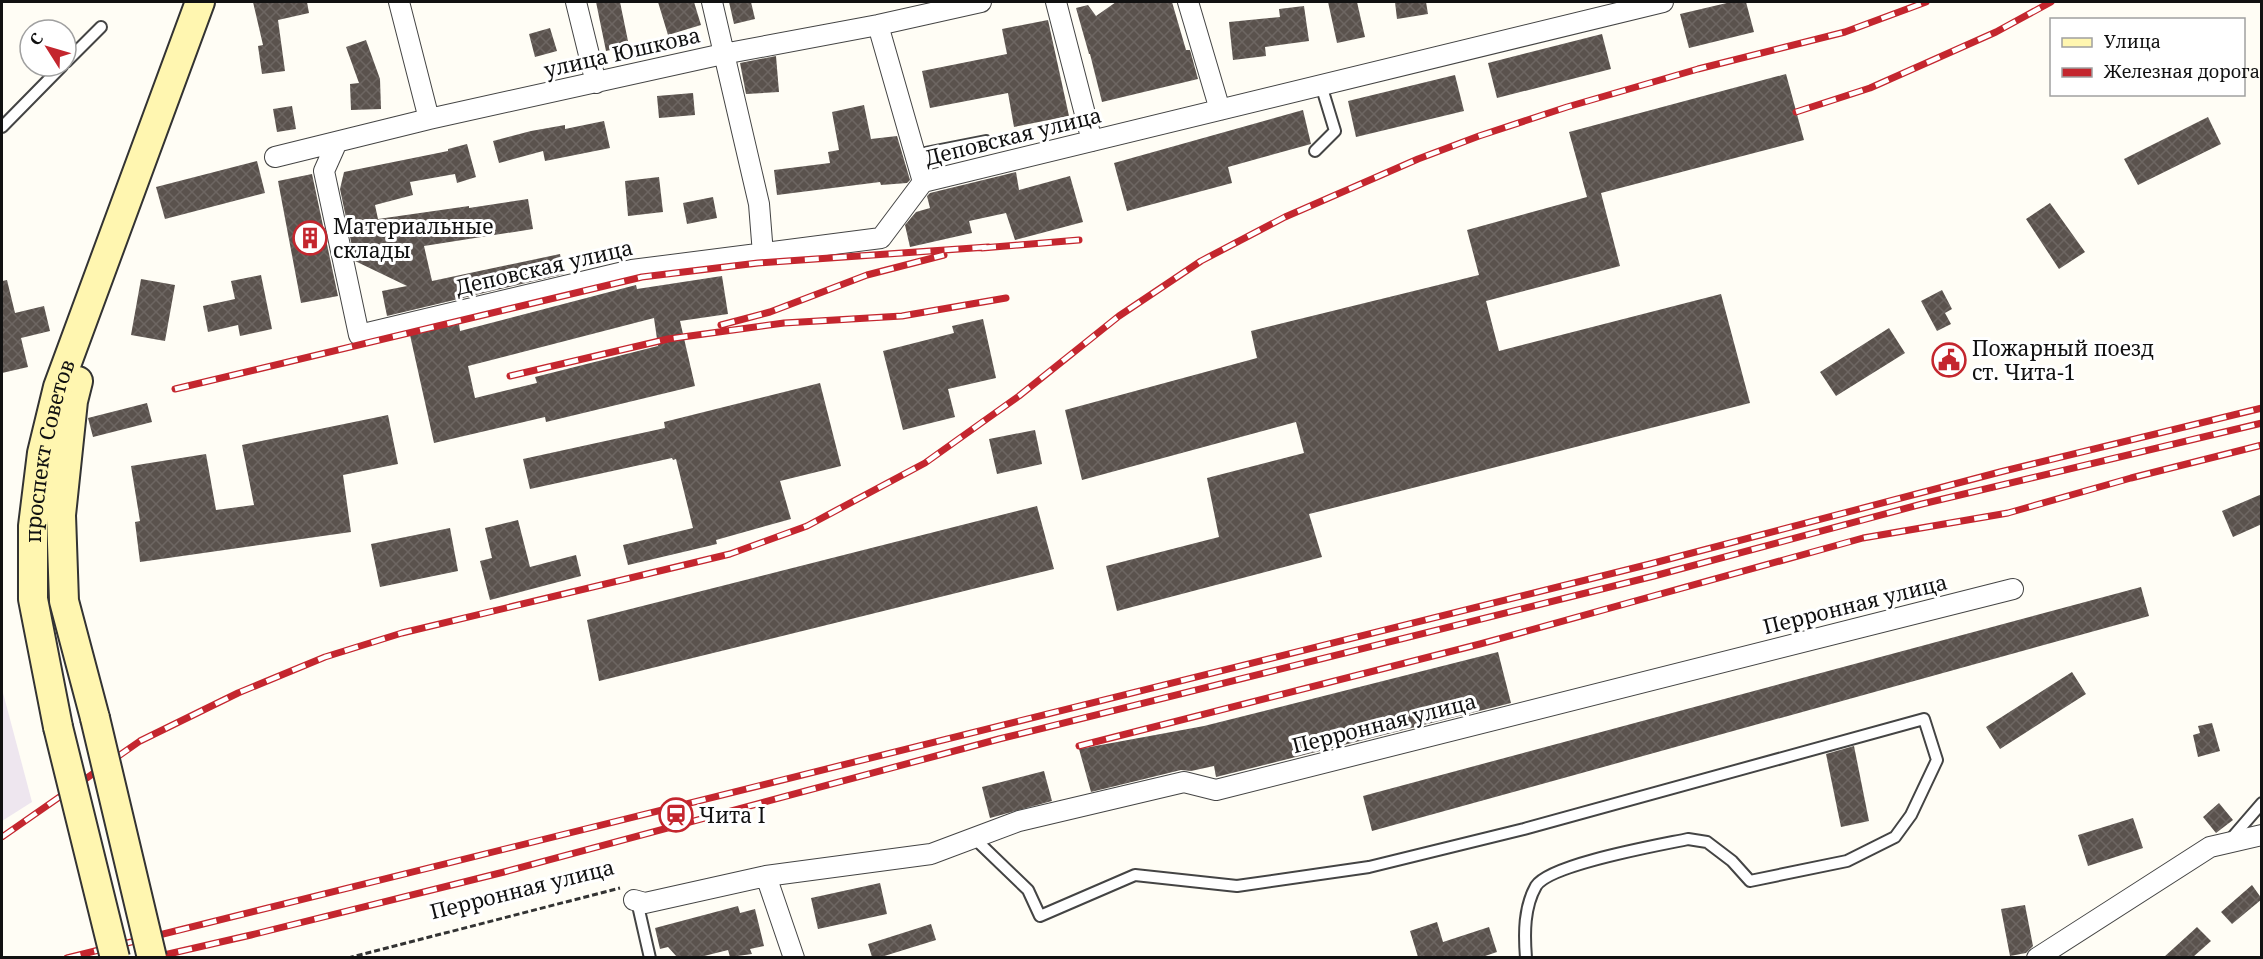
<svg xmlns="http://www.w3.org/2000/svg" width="2263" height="959" font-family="'Noto Serif',serif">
	<defs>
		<pattern id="building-cross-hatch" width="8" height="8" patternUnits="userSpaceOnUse" patternTransform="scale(1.5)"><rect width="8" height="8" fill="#5a524d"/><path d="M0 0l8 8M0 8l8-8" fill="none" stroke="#6d6662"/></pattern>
	</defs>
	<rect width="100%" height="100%" fill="#fffdf5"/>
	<path fill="#eee6ef" d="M2 689 32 802 2 821Z"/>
	<path fill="url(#building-cross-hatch)" fill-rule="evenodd" d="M253 2H307L309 13 278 20 285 71 262 74 258 46 263 45Z
		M596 2H620L629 46 606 51Z
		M658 2H694L701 25 668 35Z
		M729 2H751L755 19 734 24Z
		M1116 2H1172L1186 50H1190L1198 79 1102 102 1090 54H1089L1076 8 1088 5 1096 16Z
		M1328 2H1357L1365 37 1337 43Z
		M1395 2H1426L1428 14 1397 19Z
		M1731 2H1746L1754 32 1689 48 1680 14Z
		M1304 6 1309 41 1265 47 1266 56 1233 60 1229 22 1280 17 1279 9Z
		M1048 20 1069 116 1014 127 1008 93 930 108 922 71 1007 54 1002 29Z
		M550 28 557 51 535 57 529 34Z
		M1602 34 1611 69 1497 98 1488 63Z
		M366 40 380 79 381 109 351 110 350 84 359 83 346 47Z
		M776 56 779 92 746 94 740 63Z
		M1786 74 1804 140 1601 193 1620 266 1486 301 1499 351 1721 294 1750 403 1309 514 1322 557 1117 611 1106 566 1219 537 1207 478 1304 453 1296 422 1082 480 1065 410 1257 358 1251 331 1479 275 1467 230 1587 197 1569 132Z
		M1455 75 1464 111 1356 137 1348 101Z
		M693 93 695 115 659 118 657 96Z
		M864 105 871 139 897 136 910 180 907 183 881 185 880 182 777 195 774 170 830 163 828 152 839 150 832 112Z
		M292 106 296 129 277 132 273 109Z
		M1303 110 1311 144 1228 167 1232 183 1127 211 1114 163Z
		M2208 117 2221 144 2138 185 2124 159Z
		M604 121 610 148 545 161 543 151 499 163 493 141 531 131 565 125V129Z
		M467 144 476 177 457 183 455 174 410 182 413 195 375 205 378 219 469 206V208L528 199 533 229 424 246 432 281 560 254 564 274 387 316 382 291 407 286 355 261 340 189 344 172 448 151V149Z
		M257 161 265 193 165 219 156 187Z
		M1016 172 1019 190 1070 176 1083 222 1015 240 1006 213 969 221 972 233 910 247 905 225 916 212 930 208 927 196 930 193Z
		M312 174 338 296 301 303 278 181Z
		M659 177 663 212 628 216 625 181Z
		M713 197 717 218 687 224 683 203Z
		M2050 203 2085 252 2059 269 2026 219Z
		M261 275 272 329 240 336 238 325 208 332 203 306 235 299 231 281Z
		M722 276 728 314 680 321 695 386 546 422 545 417 434 443 410 335 459 324 460 331 636 285 637 289ZM654 318 658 346 535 377 537 383 475 398 468 366Z
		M141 279 175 285 165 341 131 335Z
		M7 280 15 313 44 306 50 331 21 338 28 367 2 373V281Z
		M1942 290 1952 309 1945 313 1951 324 1937 331 1921 301Z
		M983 319 996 378 948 389 955 417 903 430 883 351 954 333 952 326Z
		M1889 328 1905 353 1836 396 1820 372Z
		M820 383 841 466 780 481 791 519 716 540 717 544 628 565 623 545 693 528 676 459 673 460 672 458 530 489 523 459 665 428 664 422Z
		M147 403 152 422 93 437 88 418Z
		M388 415 398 464 343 475 351 532 140 562 135 522 140 521 131 466 206 454 216 510 254 505 242 445Z
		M1035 430 1042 464 997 474 989 439Z
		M2262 494V524L2233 537 2222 511Z
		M1037 506 1054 569 599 681 587 620Z
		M518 520 530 567 576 555 581 576 490 600 480 561 492 558 485 528Z
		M450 528 458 571 380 587 371 544Z
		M2141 587 2149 616 1372 831 1363 796Z
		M1498 652 1511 703 1216 777 1214 766 1191 771 1181 770 1091 792 1079 749 1204 726Z
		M2072 672 2086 694 2000 749 1986 727Z
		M2212 723 2220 751 2198 757 2193 735 2200 733 2198 726Z
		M1854 746 1869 821 1841 827 1826 754Z
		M1044 771 1052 801 990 818 982 787Z
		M2219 803 2233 820 2216 833 2203 817Z
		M2133 818 2143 848 2088 866 2078 835Z
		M880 883 887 914 818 929 811 898Z
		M2252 885 2262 899 2232 924 2221 912Z
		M2025 905 2033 946 2026 953 2010 956 2001 909Z
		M738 906 740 913 755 909 764 946 750 949 752 954 730 957 728 950 700 957H677L668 947 660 949 655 928Z
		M1437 922 1443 942 1489 927 1497 952 1482 957H1418L1410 931Z
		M931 924 936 940 881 957H872L868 944Z
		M2197 927 2211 941 2193 957H2164Z"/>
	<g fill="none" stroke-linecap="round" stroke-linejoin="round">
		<defs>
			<path id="service" d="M66 62 101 27
				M2 127 62 66
				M1315 151 1335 131 1321 85
				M915 155 986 141
				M974 838 1028 890 1040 916 1135 875 1237 886 1369 867 1524 829 1924 719 1937 760 1911 815 1895 837 1847 861 1750 881 1732 861 1707 842 1688 839C1660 845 1550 864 1536 886 1524 907 1524 933 1526 958
				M2230 840 2262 803
				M645 903 639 910 650 958"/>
			<path id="minor" d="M399 2 429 119
				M576 2 596 83
				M712 2 759 204 763 254
				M1056 2 1092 141
				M1188 2 1220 110
				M878 25 923 182
				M337 142 324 171 359 335 632 270 881 238 923 182 1663 2
				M275 157 429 119 723 54 878 25 981 2
				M634 900 645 903 766 876
				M794 958 766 876 931 854 1019 821 1184 782 1216 790 2013 589
				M2037 958 2210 847 2262 835"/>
			<g id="secondary">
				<path d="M78 381 73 401 61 515 64 601 95 718"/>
				<path id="s1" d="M58 727 33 599V526L42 453 58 387 200 2"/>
			</g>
		</defs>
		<use href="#service" stroke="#444" stroke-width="14"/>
		<use href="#minor" stroke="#444" stroke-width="22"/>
		<use href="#secondary" stroke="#333" stroke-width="32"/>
		<path stroke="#333" stroke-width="3" stroke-dasharray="6 3" stroke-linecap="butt" d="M348 958 620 888"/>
		<use href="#service" stroke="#fff" stroke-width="10"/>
		<use href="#minor" stroke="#fff" stroke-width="20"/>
		<use href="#secondary" stroke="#fff6b0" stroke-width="28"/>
		<defs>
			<path id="rail" d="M1796 112 1870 88 1996 32 2051 2
				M982 248 1079 240
				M721 325 770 312 867 275 944 255
				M510 376 668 339 784 323 902 316 1006 298
				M175 389 642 277 758 263 988 247
				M1079 746 1480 644 1863 538 2008 513 2131 478 2262 445
				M2 837 140 741 238 693 325 657 402 633 730 554 807 526 925 463 1019 396 1119 316 1201 261 1285 217 1418 159 1479 136 1567 107 1698 69 1845 32 1926 2
				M67 958 1650 564 2000 472 2262 408
				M151 958 251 935 504 872 999 739 1654 576 1922 504 2262 423"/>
		</defs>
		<use href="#rail" stroke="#c4262e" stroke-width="7"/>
		<use href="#rail" stroke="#fff" stroke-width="4.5" stroke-dasharray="14" stroke-linecap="butt"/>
		<defs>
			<path id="secondary-bridge" d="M95 718 152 958
				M58 727 115 958"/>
		</defs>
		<use href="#secondary-bridge" stroke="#333" stroke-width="32" stroke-linecap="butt"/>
		<use href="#secondary-bridge" stroke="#fff6b0" stroke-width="28"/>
	</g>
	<defs>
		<symbol id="building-ring" viewBox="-11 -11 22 22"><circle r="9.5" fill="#fff" stroke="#c4262e" stroke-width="1.5"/><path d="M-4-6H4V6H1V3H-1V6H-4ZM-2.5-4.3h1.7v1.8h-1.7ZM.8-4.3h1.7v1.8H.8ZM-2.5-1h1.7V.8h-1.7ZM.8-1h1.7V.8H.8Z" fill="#c4262e"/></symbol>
		<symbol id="civic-ring" viewBox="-11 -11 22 22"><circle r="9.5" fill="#fff" stroke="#c4262e" stroke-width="1.5"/><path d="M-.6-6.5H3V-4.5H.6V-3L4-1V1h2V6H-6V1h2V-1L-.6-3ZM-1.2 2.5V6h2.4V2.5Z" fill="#c4262e"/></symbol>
		<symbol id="station-ring" viewBox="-11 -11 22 22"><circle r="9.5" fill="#fff" stroke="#c4262e" stroke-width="1.5"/><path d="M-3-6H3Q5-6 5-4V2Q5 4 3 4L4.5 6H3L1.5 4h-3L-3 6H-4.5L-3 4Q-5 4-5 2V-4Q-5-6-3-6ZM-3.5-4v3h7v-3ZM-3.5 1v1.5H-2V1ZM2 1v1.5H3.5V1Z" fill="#c4262e"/></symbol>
	</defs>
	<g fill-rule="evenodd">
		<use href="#building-ring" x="291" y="219" width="38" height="38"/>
		<use href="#civic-ring" x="1930" y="341" width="38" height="38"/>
		<use href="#station-ring" x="657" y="796" width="38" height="38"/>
	</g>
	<g text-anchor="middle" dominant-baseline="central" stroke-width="6" stroke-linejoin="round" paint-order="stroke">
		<g font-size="21" fill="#111" stroke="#fff">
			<text transform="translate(622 52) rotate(-13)">улица Юшкова</text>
			<text transform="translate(1013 136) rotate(-14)">Деповская улица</text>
			<text transform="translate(544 267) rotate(-13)">Деповская улица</text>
			<text stroke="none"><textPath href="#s1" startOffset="280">проспект Советов</textPath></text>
			<text transform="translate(1855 604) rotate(-14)">Перронная улица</text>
			<text transform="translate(1384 723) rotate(-14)">Перронная улица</text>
			<text transform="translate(522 889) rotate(-14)">Перронная улица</text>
		</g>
		<g font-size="21" fill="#111" stroke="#fff" text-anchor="start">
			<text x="333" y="226">Материальные<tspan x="333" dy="24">склады</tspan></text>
			<text x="1972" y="348">Пожарный поезд<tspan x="1972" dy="24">ст. Чита-1</tspan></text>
			<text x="699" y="815">Чита I</text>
		</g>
	</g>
	<rect width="2263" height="959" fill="none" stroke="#111111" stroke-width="6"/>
	<rect x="2050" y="18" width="195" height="78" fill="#ffffff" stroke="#a0a0a0" stroke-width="1.5"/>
	<rect x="2062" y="38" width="30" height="9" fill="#fff6b0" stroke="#a0a0a0" stroke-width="1.5"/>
	<text x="2104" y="48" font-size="18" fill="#111111">Улица</text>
	<rect x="2062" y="68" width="30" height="9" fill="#c4262e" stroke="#a0a0a0" stroke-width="1.5"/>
	<text x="2104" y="78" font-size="18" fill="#111111">Железная дорога</text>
	<g transform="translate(48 48) rotate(307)"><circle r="28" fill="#ffffff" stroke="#a0a0a0" stroke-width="1.5"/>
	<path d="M0-4.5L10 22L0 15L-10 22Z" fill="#c4262e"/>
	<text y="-9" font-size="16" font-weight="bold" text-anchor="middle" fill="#111111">С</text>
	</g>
</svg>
